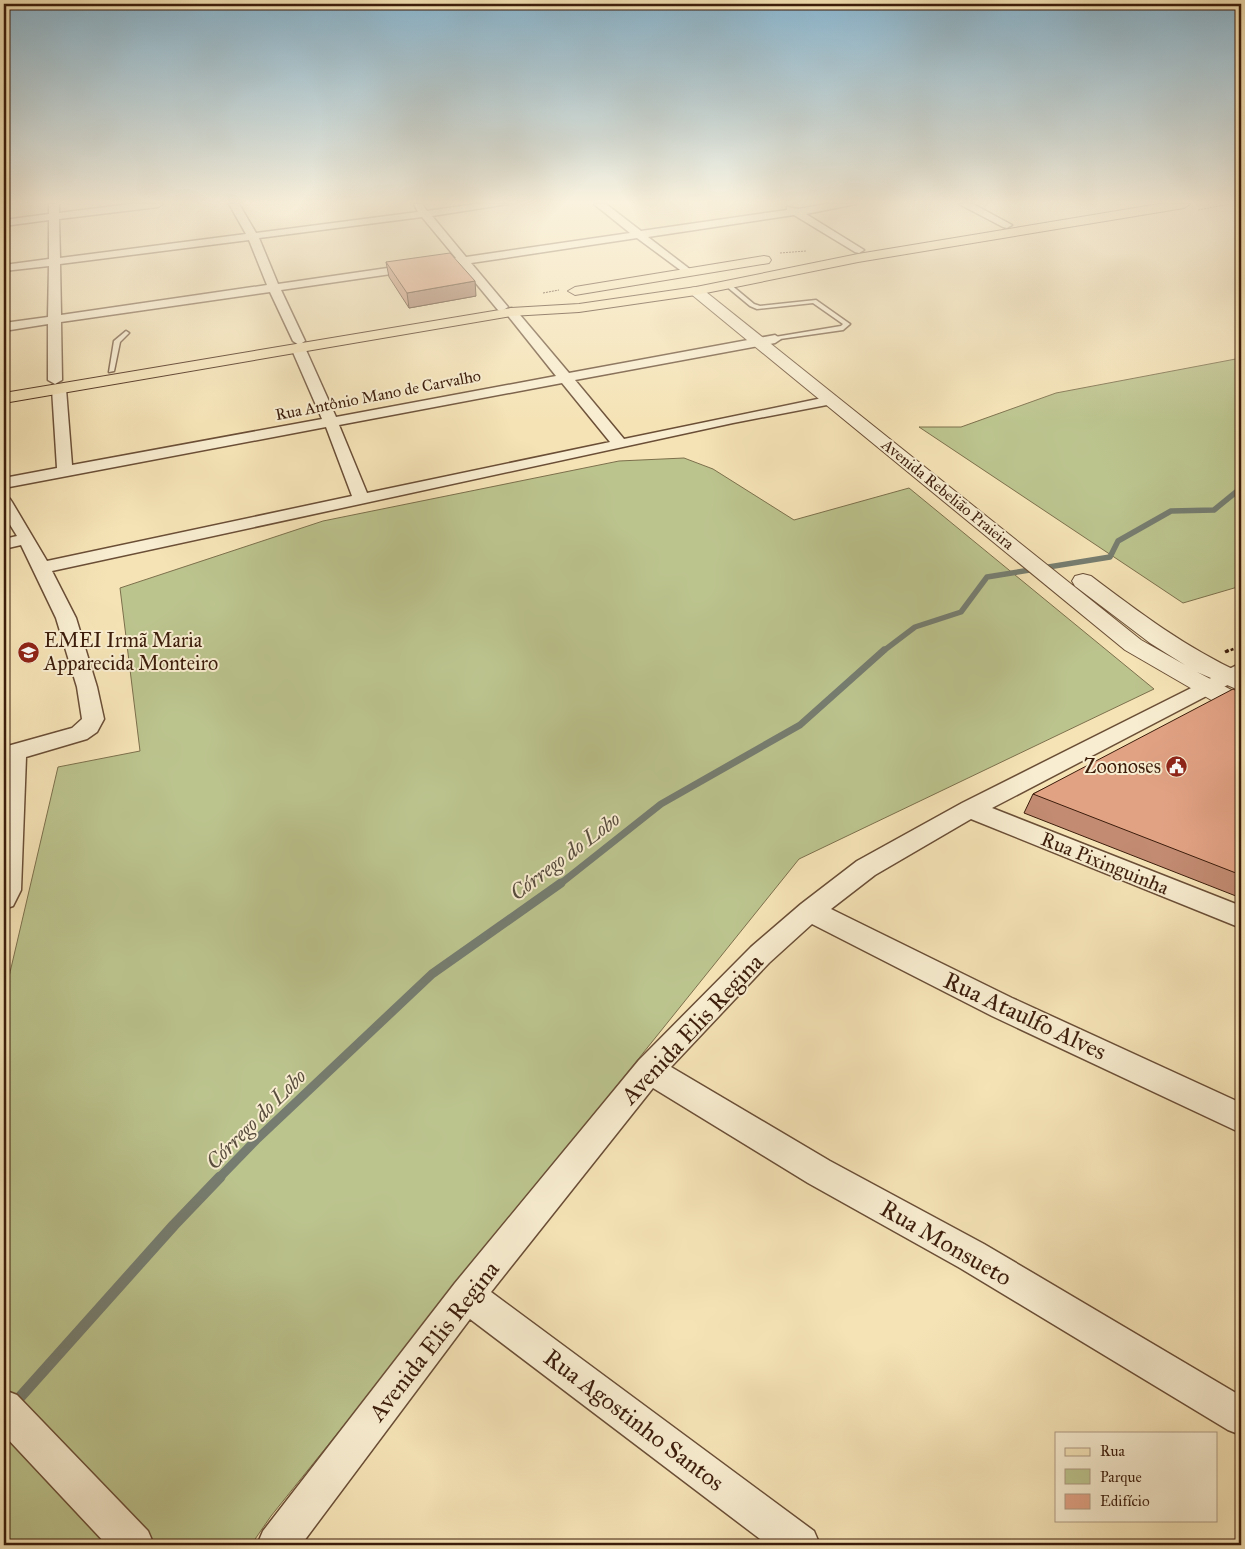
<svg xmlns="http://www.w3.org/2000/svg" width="1245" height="1549" font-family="'IM FELL Great Primer',serif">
	<rect width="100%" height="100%" fill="#f5e3b6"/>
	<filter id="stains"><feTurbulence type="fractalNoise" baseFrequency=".004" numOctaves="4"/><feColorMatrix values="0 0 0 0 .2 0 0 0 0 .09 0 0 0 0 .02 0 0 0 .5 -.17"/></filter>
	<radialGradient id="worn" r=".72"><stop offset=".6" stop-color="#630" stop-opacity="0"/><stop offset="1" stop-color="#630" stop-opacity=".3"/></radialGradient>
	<path fill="#bcc48e" stroke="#7c704c" d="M1241 358V586L1183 603 919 427H961L1056 393Z
		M684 458 713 469 794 520 909 488 1154 689 799 859 271 1516 251 1545H4V998L58 767 140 751 120 588 323 521 619 461Z"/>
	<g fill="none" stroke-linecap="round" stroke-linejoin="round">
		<path stroke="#767d70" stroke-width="5.5" d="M882 652 915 627 961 612 987 577 1110 557 1118 541 1171 511 1214 510 1241 488"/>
		<path stroke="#767d70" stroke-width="7" d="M560 884 661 804 800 725 884 650"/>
		<path stroke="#767d70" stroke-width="9" d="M219 1178 256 1140 432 974 561 883"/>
		<path stroke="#767d70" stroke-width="11" d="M4 1415 174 1225 220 1177"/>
		<defs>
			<path id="service" d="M726 284H730L754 304 760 306 816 300 850 324 843 330 773 340 772 339 775 337 841 326 843 324 813 303 757 309 750 306 726 286Z
				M126 331 129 333 120 342 114 371 109 372 114 341Z"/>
			<path id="minor" d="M49 204H59V213L130 204H163L158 207 59 219 60 258 246 234 229 204H239L256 233 418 212 414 204H422L427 211 476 204H508L432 216 466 257 630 233 594 204H606L641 231 787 210V207L798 209 827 204H856L806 214 864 250 859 253 855 252 794 215 648 237 691 270 693 272 687 275 637 238 471 263 508 307 502 311 498 310 460 264 281 290 305 341 299 345 293 341 270 292 61 322 62 380 55 384 48 380V324L4 331V323L48 317 49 266 4 271V265L49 259V220L4 226V220L49 214ZM422 217 456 258 278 284 259 238ZM249 240 267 285 61 315 60 264Z
				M959 204H973L1012 225 1007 228 1003 227Z
				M511 308 515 309 569 373 775 335 781 339 775 343 575 380 624 439 832 396 839 400 832 404 733 423 52 571 76 618 97 687 104 719 97 732 87 739 26 757 21 890 13 906 4 909V747L72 728 82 719 77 687 56 618 21 545 4 549V539L17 536 4 515V497L10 499 12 502 47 561 352 496 326 427 4 488V478L57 468 52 389 54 386H64L66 389 72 465 322 419 292 350 299 346 306 350 336 417 556 376 505 312ZM562 383 610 442 367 493 339 425Z
				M1241 663V678L992 808 1241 906V928L971 819 875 875 831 909 1012 998 1241 1103V1133L992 1016 812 924 769 963 671 1067 830 1161 984 1244 1241 1396V1435L1228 1430 960 1268 808 1183 653 1088 491 1292 814 1531 820 1545H768L470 1319 301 1545H257L263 1531 455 1283 639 1060 751 947 801 904 857 861 962 803Z
				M4 1390 17 1395 148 1531 154 1545H107L4 1435Z"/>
			<path id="tertiary" d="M696 287 701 288 1141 640 1185 665 1150 643 1075 586 1072 581 1075 576 1083 574 1091 576C1140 613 1185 647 1241 673V691L1197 672 1241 695V715L1232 712 1125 650 691 294 689 291 691 288Z"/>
			<path id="primary" d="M1159 204H1190L1184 208 858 262 696 295 579 312 511 316 4 403V393L511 308 579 304 696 287 858 254Z
				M764 256 769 257 771 260 769 263 575 295 568 291 575 287Z"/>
		</defs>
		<use href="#service" stroke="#6a4e36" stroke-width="3"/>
		<use href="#minor" stroke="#6a4e36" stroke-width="3"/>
		<use href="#tertiary" stroke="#6a4e36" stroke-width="2"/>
		<use href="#primary" stroke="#3c1d0b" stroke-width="2"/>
		<path stroke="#3c1d0b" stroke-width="1" stroke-dasharray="2 1" stroke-linecap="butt" d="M1198 210 1230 204
			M780 253 806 251
			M543 293 559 290"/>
		<path stroke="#3c1d0b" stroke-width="2.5" stroke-dasharray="3 2" stroke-linecap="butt" d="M1226 652 1241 646"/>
		<path stroke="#3c1d0b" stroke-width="3" stroke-dasharray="4 2.5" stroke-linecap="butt" d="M1225 652 1229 650"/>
		<use href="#service" fill="#f8edd0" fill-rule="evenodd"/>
		<use href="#minor" fill="#f8edd0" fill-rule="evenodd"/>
		<use href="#tertiary" fill="#f8edd0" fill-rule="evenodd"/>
		<use href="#primary" fill="#f5e3b6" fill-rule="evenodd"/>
	</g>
	<path fill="#c28b72" stroke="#3c1d0b" d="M386 262 476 296 409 308 389 277Z
		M1241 693V898L1024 813 1033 794Z"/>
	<path fill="#9e715c" stroke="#3c1d0b" d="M475 281 476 296 409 308 407 293Z"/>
	<path fill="#e1a284" stroke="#3c1d0b" d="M450 253 475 281 407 293 386 262Z
		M1233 689 1241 693V875L1033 794Z"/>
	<linearGradient id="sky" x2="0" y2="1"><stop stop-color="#8ab8d3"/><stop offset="0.48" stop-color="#faf2de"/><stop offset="1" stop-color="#faf2de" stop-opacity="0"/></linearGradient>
	<rect width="1245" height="421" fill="url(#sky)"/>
	<defs>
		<symbol id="school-disc" viewBox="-11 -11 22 22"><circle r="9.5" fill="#8f2418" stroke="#f8edd0"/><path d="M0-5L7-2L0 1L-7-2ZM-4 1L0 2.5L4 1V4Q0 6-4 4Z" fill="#fff"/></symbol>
		<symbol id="civic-disc" viewBox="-11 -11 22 22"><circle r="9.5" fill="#8f2418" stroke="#f8edd0"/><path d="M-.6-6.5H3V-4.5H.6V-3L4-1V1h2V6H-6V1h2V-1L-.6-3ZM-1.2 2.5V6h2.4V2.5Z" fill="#fff"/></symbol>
	</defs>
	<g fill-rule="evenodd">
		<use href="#school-disc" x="16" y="640" width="25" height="25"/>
		<use href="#civic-disc" x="1164" y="754" width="25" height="25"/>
	</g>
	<g text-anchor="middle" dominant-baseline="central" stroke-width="4" stroke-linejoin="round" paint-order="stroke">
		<g font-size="16" fill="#3c1d0b" stroke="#f8edd0">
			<text transform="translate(378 395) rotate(-11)">Rua Antônio Mano de Carvalho</text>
			<text transform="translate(948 494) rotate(39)">Avenida Rebelião Praieira</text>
		</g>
		<g font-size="20" fill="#3c1d0b" stroke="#f8edd0" text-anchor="start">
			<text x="44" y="640">EMEI Irmã Maria<tspan x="44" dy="23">Apparecida Monteiro</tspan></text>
			<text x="1161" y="766" text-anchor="end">Zoonoses</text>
		</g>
		<g font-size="20" fill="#3c1d0b" stroke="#f8edd0">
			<text transform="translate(1105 863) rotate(22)">Rua Pixinguinha</text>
		</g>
		<g font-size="21" font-style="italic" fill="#594d3e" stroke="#f8edd0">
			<text transform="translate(565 856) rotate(-37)">Córrego do Lobo</text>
			<text transform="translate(256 1119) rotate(-45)">Córrego do Lobo</text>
		</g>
		<g font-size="24" fill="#3c1d0b" stroke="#f8edd0">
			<text transform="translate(1025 1016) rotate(25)">Rua Ataulfo Alves</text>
			<text transform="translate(692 1029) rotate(-47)">Avenida Elis Regina</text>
			<text transform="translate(946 1243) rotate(30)">Rua Monsueto</text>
			<text transform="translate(434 1341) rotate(-52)">Avenida Elis Regina</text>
			<text transform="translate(634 1420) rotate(37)">Rua Agostinho Santos</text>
		</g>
	</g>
	<rect width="1245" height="1549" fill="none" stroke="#f5e3b6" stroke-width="20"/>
	<rect x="5" y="5" width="1235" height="1539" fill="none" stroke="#3c1d0b" stroke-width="2.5"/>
	<rect x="10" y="10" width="1225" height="1529" fill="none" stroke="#3c1d0b"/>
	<rect x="1055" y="1432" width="162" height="90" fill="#f8edd0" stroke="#ad9a81"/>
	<rect x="1065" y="1448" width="25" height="8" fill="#f5e3b6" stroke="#ad9a81"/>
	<text x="1100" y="1456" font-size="15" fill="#3c1d0b">Rua</text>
	<rect x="1065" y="1469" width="25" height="15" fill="#bcc48e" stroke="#ad9a81"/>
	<text x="1100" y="1482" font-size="15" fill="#3c1d0b">Parque</text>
	<rect x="1065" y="1494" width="25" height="15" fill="#e1a284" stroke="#ad9a81"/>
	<text x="1100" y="1506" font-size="15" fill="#3c1d0b">Edifício</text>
	<rect width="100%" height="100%" filter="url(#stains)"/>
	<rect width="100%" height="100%" fill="url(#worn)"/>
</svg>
